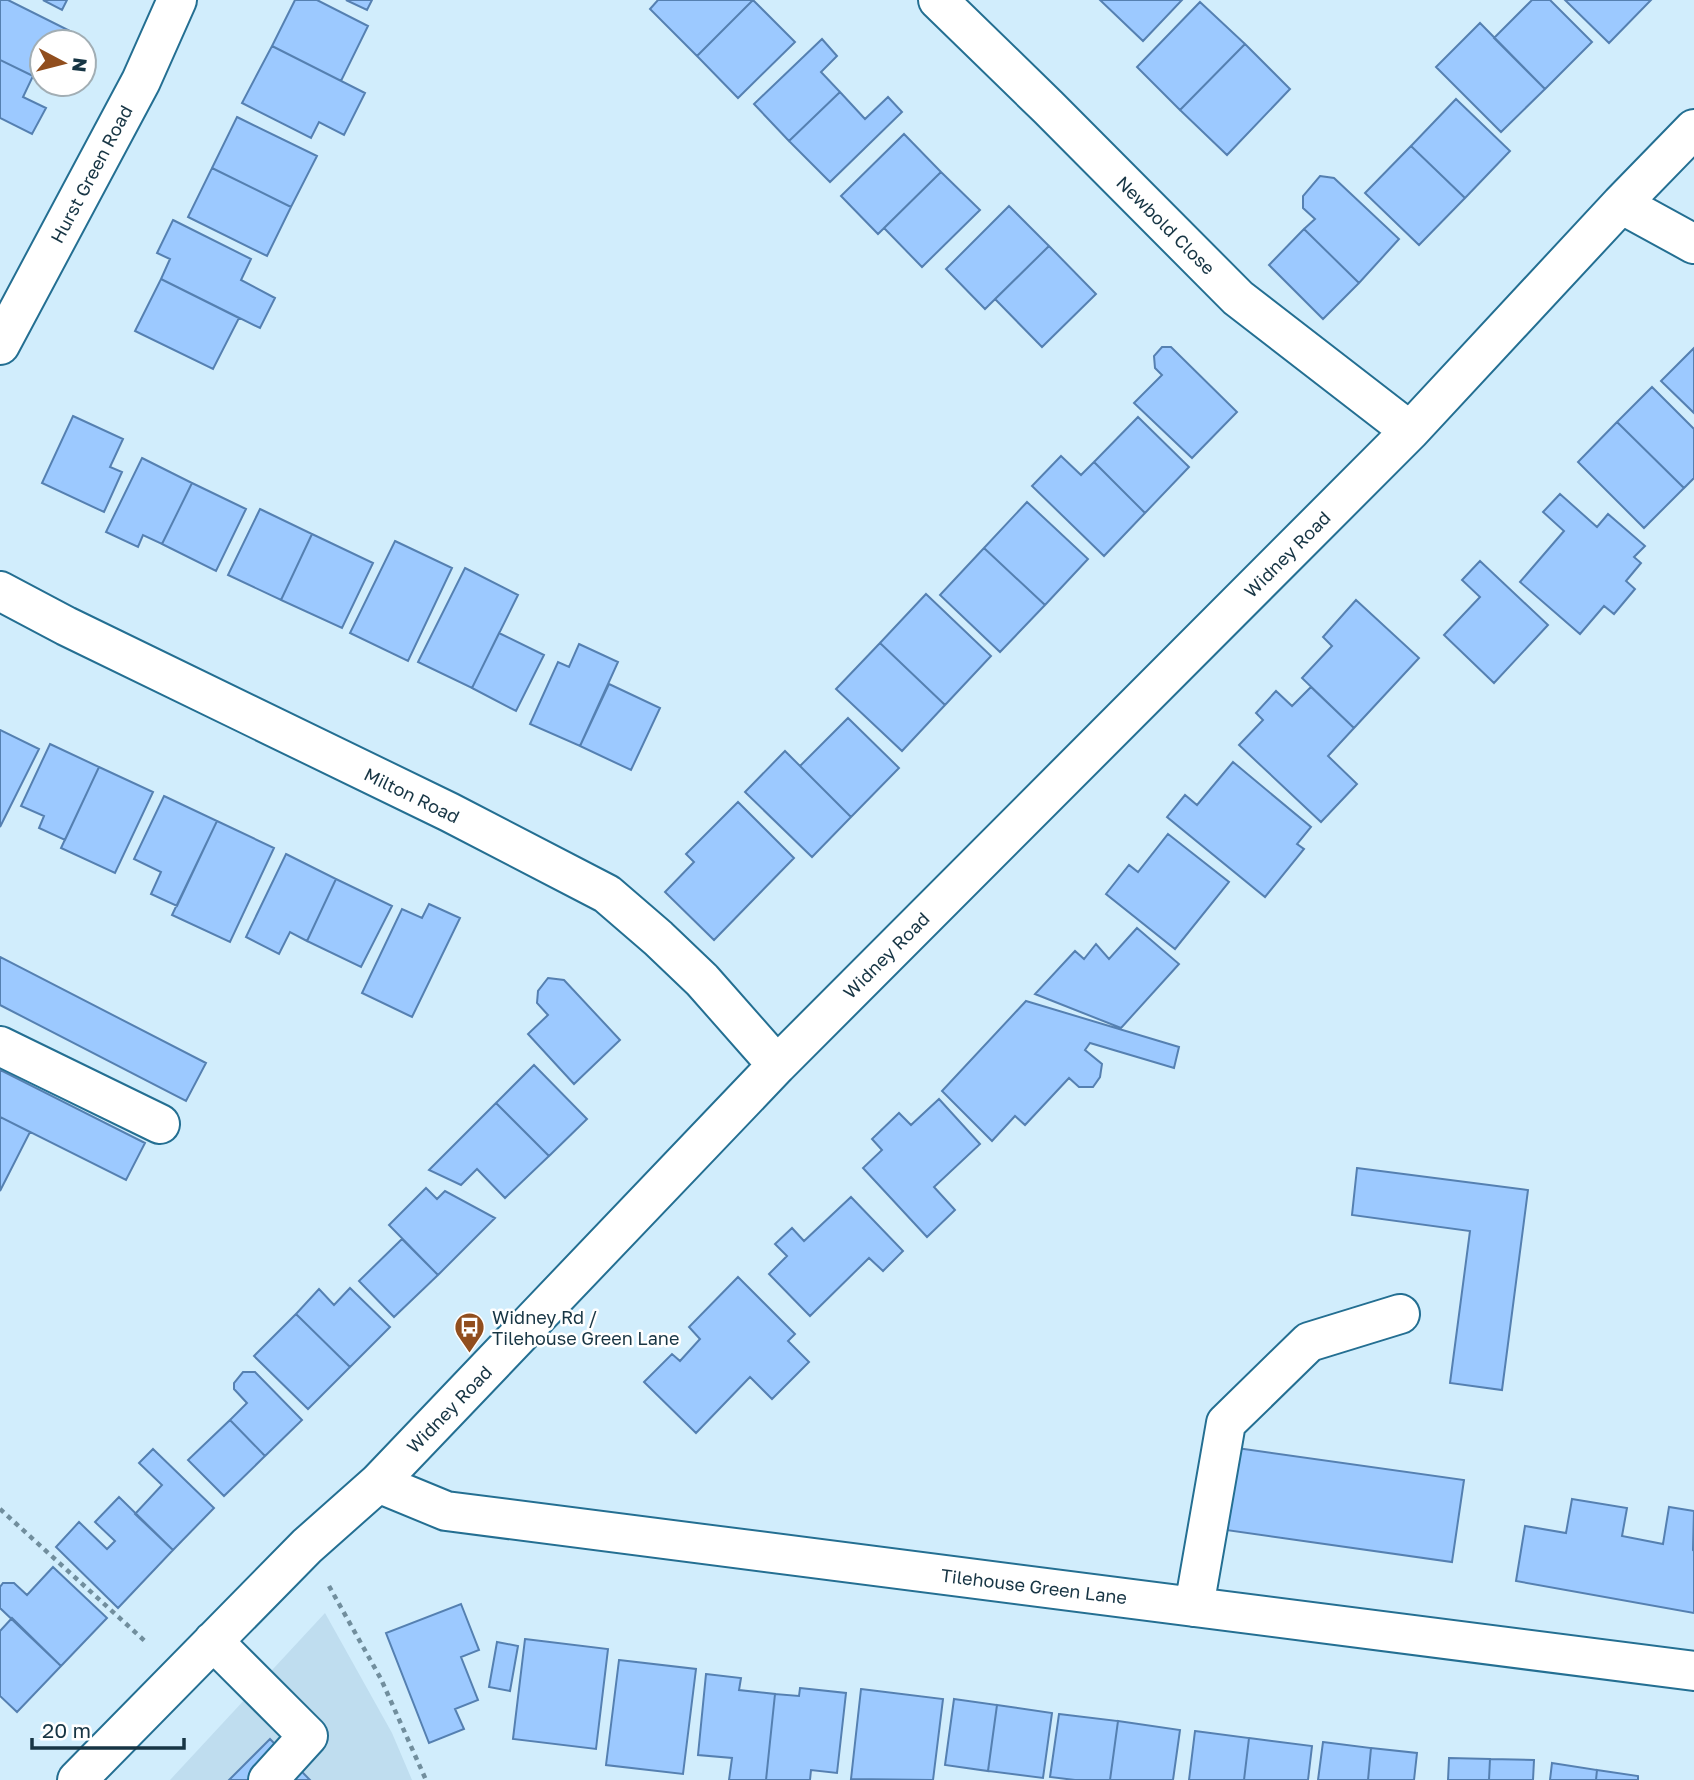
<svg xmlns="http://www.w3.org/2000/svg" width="1694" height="1780" font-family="'Golos Text',sans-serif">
	<rect width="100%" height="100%" fill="#d1edfc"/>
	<path fill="#bfddef" d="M325 1613 392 1733 412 1780H170Z"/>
	<path fill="#9cc9ff" stroke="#5580b1" stroke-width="2" d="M0 0H8L78 35 75 42H42V59L33 76 0 60Z
		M43 0H67L62 10Z
		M295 0H317L368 26 341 81 272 46Z
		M346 0H372L367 10Z
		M658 0H753L697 56 650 9Z
		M753 0 795 42 738 98 697 56Z
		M1100 0H1182L1143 41Z
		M1532 0H1550L1592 42 1545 89 1494 38Z
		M1565 0H1651L1609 43Z
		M1200 2 1245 44 1180 110 1137 67Z
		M1480 23 1545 89 1501 132 1436 67Z
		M822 39 837 56 821 72 840 92 789 141 754 104Z
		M1245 44 1290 89 1227 155 1180 110Z
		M272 46 365 93 344 135 319 122 311 138 242 103Z
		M0 60 33 76 23 97 46 108 32 134 0 118Z
		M840 92 865 119 888 97 902 112 830 182 789 141Z
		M1456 99 1510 151 1465 198 1411 146Z
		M237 117 317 156 291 207 212 168Z
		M904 134 941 172 878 234 841 196Z
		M1411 146 1465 198 1419 245 1365 193Z
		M212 168 291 207 267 256 188 217Z
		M941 172 980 210 922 267 884 228Z
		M1320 176 1334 178 1399 239 1359 283 1304 229 1315 219 1303 208V196Z
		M1009 206 1049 246 985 309 946 269Z
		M173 220 251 259 241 280 275 298 260 328 161 279 170 259 157 253Z
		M1304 229 1359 283 1323 319 1269 265Z
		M1049 246 1096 294 1042 347 995 299Z
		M161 279 239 318 213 369 135 331Z
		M1162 347H1171L1237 412 1192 458 1134 403 1162 375 1155 368 1154 356Z
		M1694 348V413L1661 381Z
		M1652 387 1694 429V478L1684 488 1617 422Z
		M73 416 123 439 110 467 122 472 104 512 42 483Z
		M1138 417 1189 467 1145 513 1094 462Z
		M1617 422 1684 488 1644 528 1578 462Z
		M1061 456 1081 475 1094 462 1145 513 1104 556 1032 486Z
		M142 458 192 483 162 544 143 535 138 547 106 532Z
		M192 483 246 509 216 571 162 544Z
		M1560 494 1597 527 1608 514 1645 546 1634 557 1641 563 1626 581 1635 589 1614 614 1604 606 1580 634 1520 582 1564 531 1543 512Z
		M1027 502 1088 559 1045 605 984 548Z
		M260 509 312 534 281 600 228 575Z
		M312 534 373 563 342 628 281 600Z
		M395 541 452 568 408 661 350 633Z
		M984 548 1045 605 1000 652 940 595Z
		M1480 561 1548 625 1494 683 1444 635 1480 597 1462 580Z
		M465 568 518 595 472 688 418 662Z
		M926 594 991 656 945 705 880 643Z
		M1356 600 1419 658 1354 728 1302 678 1332 646 1323 637Z
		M499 633 544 655 516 711 472 688Z
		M880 643 945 705 902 751 836 689Z
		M579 644 618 662 580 746 530 724 558 662 569 667Z
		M609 684 660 708 631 770 580 746Z
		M1311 687 1354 728 1328 756 1357 784 1321 822 1239 745 1263 720 1256 713 1276 691 1292 706Z
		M848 718 899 768 851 817 800 766Z
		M0 730 39 749 0 827Z
		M50 744 99 767 65 840 39 828 44 816 21 806Z
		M785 751 851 817 812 857 745 792Z
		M1233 762 1311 827 1297 844 1304 849 1265 897 1167 817 1185 795 1197 805Z
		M99 767 153 792 115 873 61 848Z
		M164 796 217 821 177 906 151 894 161 872 134 859Z
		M738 802 794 858 714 940 665 892 694 862 686 854Z
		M217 821 274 848 230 942 172 915Z
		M1168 834 1229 882 1175 949 1106 894 1129 865 1138 872Z
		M286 854 336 879 307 941 290 932 279 954 246 937Z
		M336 879 392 906 361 967 307 941Z
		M429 904 460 918 412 1017 362 993 402 909 422 918Z
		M1137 928 1179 964 1121 1028 1035 994 1075 951 1084 959 1096 944 1109 959Z
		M0 957 206 1063 186 1101 0 1005Z
		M548 978 564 980 620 1040 574 1084 528 1034 548 1015 537 1003 538 991Z
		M1026 1001 1179 1047 1174 1068 1090 1043 1085 1050 1102 1064 1100 1077 1093 1087H1079L1069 1078 1025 1125 1015 1116 992 1141 942 1091Z
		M534 1065 587 1119 549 1156 496 1103Z
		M0 1070 145 1143 126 1180 0 1117Z
		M939 1099 980 1144 934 1187 955 1210 927 1237 863 1168 882 1150 872 1139 899 1113 911 1125Z
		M496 1103 549 1156 505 1198 477 1169 461 1185 429 1170Z
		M0 1117 30 1132 0 1191Z
		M1357 1168 1528 1190 1502 1390 1450 1383 1470 1231 1352 1215Z
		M426 1188 437 1199 445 1191 495 1218 438 1275 389 1225Z
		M851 1197 903 1251 883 1271 869 1258 810 1316 769 1274 787 1256 775 1244 792 1228 804 1241Z
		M402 1239 438 1275 394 1317 359 1281Z
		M738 1277 795 1334 788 1341 809 1362 772 1399 750 1377 696 1433 644 1382 672 1354 680 1361 700 1339 689 1327Z
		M350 1288 390 1327 350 1367 296 1314 319 1289 334 1305Z
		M296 1314 350 1367 308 1409 254 1356Z
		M243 1372H255L302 1420 265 1456 230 1420 247 1403 234 1389V1383Z
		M230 1420 265 1456 224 1496 188 1460Z
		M1237 1448 1464 1480 1452 1562 1226 1530Z
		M153 1449 214 1508 173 1550 135 1514 162 1485 139 1463Z
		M119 1497 173 1550 118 1608 56 1547 79 1522 107 1549 115 1541 95 1522Z
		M1572 1499 1627 1508 1622 1536 1663 1544 1669 1507 1694 1511 1693 1550 1694 1551V1613L1516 1581 1525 1526 1566 1533Z
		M53 1567 107 1618 61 1666 0 1608V1587L3 1583H14L27 1595Z
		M461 1604 479 1650 461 1657 478 1700 455 1709 464 1729 429 1743 386 1633Z
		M12 1618 61 1666 17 1712 0 1696V1631Z
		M525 1639 608 1649 596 1749 513 1739Z
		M497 1642 518 1646 510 1691 489 1687Z
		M619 1660 696 1669 683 1774 606 1765Z
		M706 1674 741 1678 739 1690 775 1694 766 1780H729L732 1758 698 1755Z
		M800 1688 846 1693 837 1773 811 1770 810 1780H766L775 1694 799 1696Z
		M861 1689 943 1699 933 1780 851 1779Z
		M954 1699 997 1705 988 1771 945 1765Z
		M997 1705 1052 1713 1043 1778 988 1771Z
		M1059 1714 1118 1721 1110 1780H1075L1050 1777Z
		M1118 1721 1180 1730 1173 1780H1110Z
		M1195 1731 1249 1738 1244 1780H1189Z
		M1249 1738 1312 1746 1308 1780H1244Z
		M270 1739 310 1780H229Z
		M1323 1742 1371 1748 1368 1780H1318Z
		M1371 1748 1417 1753 1414 1780H1368Z
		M1449 1758 1490 1759 1489 1780H1448Z
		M1490 1759 1534 1760 1533 1780H1489Z
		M1552 1763 1597 1770 1596 1780H1550Z
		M1597 1770 1638 1776V1780H1596Z"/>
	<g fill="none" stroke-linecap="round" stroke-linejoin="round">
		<defs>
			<path id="minor" d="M938 0 1048 107 1238 298 1410 431
				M1621 204 1694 244
				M0 345 141 81 177 0
				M0 591 66 626 449 812 607 894 658 938 702 980 777 1065
				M0 1046 160 1124
				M378 1483 446 1511 1694 1671
				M1194 1607 1226 1423 1309 1342 1400 1314
				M213 1641 308 1736 268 1780
				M77 1780 307 1546 378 1483 777 1065 1410 431 1621 204 1694 129"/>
		</defs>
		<use href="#minor" stroke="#246f92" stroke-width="42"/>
		<path stroke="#718e9d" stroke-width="4.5" stroke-dasharray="5 5" stroke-linecap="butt" d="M0 1509 147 1643
			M329 1586 381 1679 426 1780"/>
		<use href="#minor" stroke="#fff" stroke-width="38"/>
	</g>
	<defs>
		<symbol id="bus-pin" viewBox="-11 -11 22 30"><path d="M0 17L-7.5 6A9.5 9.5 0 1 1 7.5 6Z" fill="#914e1e" stroke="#fff"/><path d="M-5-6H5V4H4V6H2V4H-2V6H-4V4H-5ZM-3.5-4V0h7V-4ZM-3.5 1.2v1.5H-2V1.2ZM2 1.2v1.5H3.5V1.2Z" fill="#fff"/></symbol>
	</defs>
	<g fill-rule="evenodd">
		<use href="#bus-pin" x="452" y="1310" width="35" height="47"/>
	</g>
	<g text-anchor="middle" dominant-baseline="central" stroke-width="5" stroke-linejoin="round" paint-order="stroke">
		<g font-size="18" fill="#173544" stroke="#fff">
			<text transform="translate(91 174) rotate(-62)">Hurst Green Road</text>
			<text transform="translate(1166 225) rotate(45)">Newbold Close</text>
			<text transform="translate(1287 554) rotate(-45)">Widney Road</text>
			<text transform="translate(412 795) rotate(26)">Milton Road</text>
			<text transform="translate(886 955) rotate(-45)">Widney Road</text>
			<text transform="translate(449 1409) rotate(-46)">Widney Road</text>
			<text transform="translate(1034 1586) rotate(7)">Tilehouse Green Lane</text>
		</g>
		<g font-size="18" fill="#173544" stroke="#fff" text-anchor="start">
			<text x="492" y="1317">Widney Rd /<tspan x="492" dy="21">Tilehouse Green Lane</tspan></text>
		</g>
	</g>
	<g transform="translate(63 63) rotate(97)"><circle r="33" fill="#ffffff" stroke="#a2aeb4" stroke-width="2"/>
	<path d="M0-5L12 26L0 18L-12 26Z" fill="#914e1e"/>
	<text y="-10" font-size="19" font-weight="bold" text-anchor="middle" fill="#173544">N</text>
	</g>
	<path d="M32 1738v10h152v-10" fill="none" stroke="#173544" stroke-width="3.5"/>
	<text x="42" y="1738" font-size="21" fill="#173544" stroke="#ffffff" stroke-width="5" paint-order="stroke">20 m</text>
</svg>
